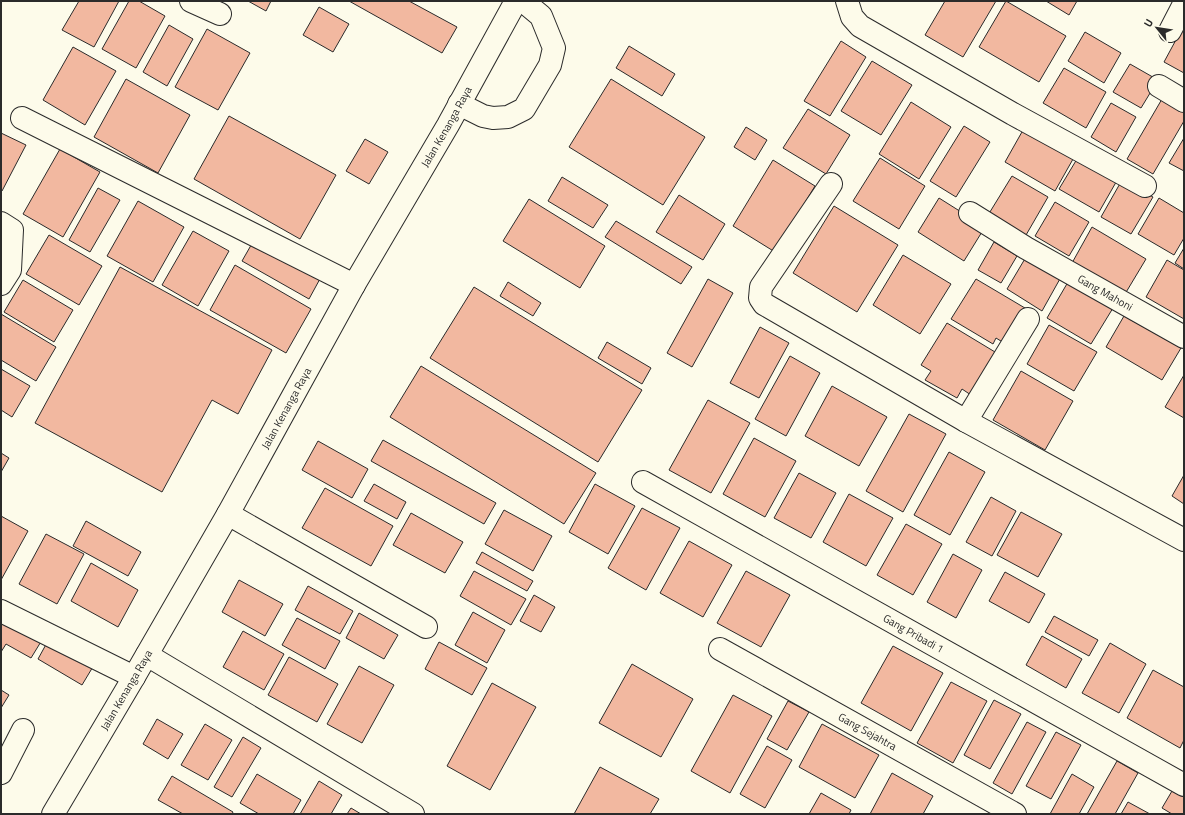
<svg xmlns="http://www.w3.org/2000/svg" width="1185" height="815" font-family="'Titillium Web',sans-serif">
	<rect width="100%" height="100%" fill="#fdfbea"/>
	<path fill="#f2b8a0" stroke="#2b2b2b" d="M79 1H119L94 47 62 30Z
		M129 1H139L165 16 136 68 102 49Z
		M248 1H271L266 11Z
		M349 1H409L457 27 442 53Z
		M945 1H996L963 57 925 35Z
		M1006 1 1066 36 1039 82 979 47Z
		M1046 1H1077L1069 15Z
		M319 7 349 24 333 52 303 35Z
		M169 25 193 39 167 86 143 72Z
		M1184 25V73L1164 62Z
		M207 29 250 53 218 110 175 87Z
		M1085 32 1121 53 1104 83 1068 61Z
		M841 41 866 57 830 116 804 101Z
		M629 46 675 74 662 96 616 68Z
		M73 47 116 71 85 125 43 100Z
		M872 61 912 85 881 135 841 111Z
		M1130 64 1158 80 1141 108 1113 92Z
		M1064 68 1106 92 1086 128 1043 103Z
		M126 79 190 115 158 173 94 137Z
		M611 79 705 137 663 205 569 147Z
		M1162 99 1184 112V121L1153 174 1127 159Z
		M911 102 951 127 919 179 879 154Z
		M1111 103 1136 117 1116 152 1091 137Z
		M808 109 850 135 826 174 783 148Z
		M229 116 336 175 300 239 194 179Z
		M1027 123 1077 152 1055 191 1005 162Z
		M964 126 990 142 956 197 930 181Z
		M746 127 767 140 755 160 734 147Z
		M1 133 26 145 2 191 1 190Z
		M1184 138V171L1169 163Z
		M365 139 388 152 369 184 346 171Z
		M60 149 100 172 63 237 23 214Z
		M1080 154 1119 177 1099 212 1059 189Z
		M880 158 925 186 899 229 853 201Z
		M773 160 815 186 775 252 733 226Z
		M1012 176 1048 197 1022 242 985 220Z
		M562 177 608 205 593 228 548 201Z
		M1122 180 1153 197 1131 234 1101 217Z
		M98 188 120 200 90 252 69 240Z
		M679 195 725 224 703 260 656 232Z
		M939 198 985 227 964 261 918 232Z
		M1159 198 1184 213V238L1174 255 1138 234Z
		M529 199 605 246 580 288 503 241Z
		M138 201 184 227 153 282 107 256Z
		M1055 202 1089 222 1069 256 1035 236Z
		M834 206 898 245 857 312 793 273Z
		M616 221 692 267 681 284 605 237Z
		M1092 227 1146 259 1125 294 1072 263Z
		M193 231 229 251 198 306 162 285Z
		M49 235 102 266 79 305 26 274Z
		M254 240 321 277 309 299 242 261Z
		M994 242 1017 256 1001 283 978 270Z
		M1184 248V269L1175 263Z
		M903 255 951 284 920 334 873 305Z
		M1026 257 1061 277 1042 311 1007 289Z
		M1167 260 1184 270V319L1146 297Z
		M235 265 311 309 286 353 210 310Z
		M120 267 272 350 238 414 212 400 162 492 35 423Z
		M708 279 733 293 692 367 667 353Z
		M976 279 1030 311 1009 346 996 338 993 344 951 319Z
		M23 280 73 310 54 342 4 312Z
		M508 282 541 303 533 316 500 296Z
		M1068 282 1113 308 1091 344 1047 318Z
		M474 287 642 390 598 462 430 358Z
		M1 314 56 347 36 381 1 360Z
		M1124 316 1181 348 1162 380 1106 347Z
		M947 323 1000 355 974 397 962 389 957 398 925 380 931 371 921 365Z
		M1049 325 1097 352 1074 391 1027 364Z
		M760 327 789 343 759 398 730 383Z
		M607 342 651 368 642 384 598 358Z
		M790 356 820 373 786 436 755 419Z
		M421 366 596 473 564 524 390 417Z
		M1 369 30 386 12 417 1 410Z
		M1021 371 1073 401 1045 450 993 420Z
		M1184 375V418L1165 407Z
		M832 386 887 417 859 466 805 436Z
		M708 400 750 423 711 493 669 470Z
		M909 414 946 434 903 512 866 491Z
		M754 438 796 461 765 517 723 494Z
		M383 440 496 503 484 524 371 461Z
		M318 441 368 469 352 498 302 470Z
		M949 452 985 472 950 535 914 515Z
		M1 453 9 458 1 472Z
		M799 473 836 493 811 538 774 518Z
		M1184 475V504L1172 496Z
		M374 484 406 502 397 519 364 501Z
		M595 484 635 506 608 554 569 532Z
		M325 488 393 526 371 566 302 528Z
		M849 494 893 518 866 566 823 542Z
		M991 497 1016 511 992 556 966 542Z
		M642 508 680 528 646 590 608 568Z
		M504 510 552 536 533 571 485 544Z
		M1021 512 1062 534 1038 577 997 555Z
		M411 513 463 542 445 573 393 545Z
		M1 516 28 531 1 580Z
		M86 521 141 552 128 576 73 546Z
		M906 524 942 544 913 595 877 575Z
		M46 534 84 554 57 604 19 584Z
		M689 541 732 565 703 617 660 593Z
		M482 552 533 581 527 591 476 563Z
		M953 554 982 570 956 618 927 602Z
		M91 563 138 590 118 627 71 601Z
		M474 571 526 599 511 625 460 596Z
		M746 571 790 595 761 647 717 623Z
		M1005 572 1045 594 1029 623 989 601Z
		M239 580 283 604 265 636 222 612Z
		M308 586 353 611 340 634 295 610Z
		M534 595 555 607 541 632 520 621Z
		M473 612 505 630 487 663 455 645Z
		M359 613 398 635 384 659 346 638Z
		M1 616 42 640 31 658 6 644 1 652Z
		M1054 616 1098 640 1089 656 1045 632Z
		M297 618 340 641 325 669 282 645Z
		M243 631 284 654 264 690 223 667Z
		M1042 636 1082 659 1066 688 1026 665Z
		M49 639 94 665 82 685 38 659Z
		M439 642 487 668 472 695 425 669Z
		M1110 643 1146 664 1119 713 1082 693Z
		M893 646 943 673 911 731 861 703Z
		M289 657 338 684 317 722 268 695Z
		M632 664 693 699 661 757 599 723Z
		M359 666 394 685 362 743 327 724Z
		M1153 670 1184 687V740L1180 748 1127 718Z
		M951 682 987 701 953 763 917 743Z
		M492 683 536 707 490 790 447 766Z
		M1 690 9 695 1 708Z
		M733 695 772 716 730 793 691 771Z
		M994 700 1021 714 990 769 964 755Z
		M788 701 809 712 787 750 767 739Z
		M157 719 183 734 168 759 143 744Z
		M1027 722 1046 732 1012 794 993 783Z
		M205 724 232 740 208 780 181 765Z
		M822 724 879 755 855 798 799 767Z
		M1056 732 1081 745 1051 799 1026 786Z
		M243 737 261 748 232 797 214 787Z
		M767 746 792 760 765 808 740 794Z
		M1117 761 1138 773 1115 814H1087Z
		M600 767 659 799 650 814H574Z
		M892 773 933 796 923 814H870Z
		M257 774 301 800 293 814H259L240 803Z
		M1072 774 1094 787 1079 814H1050Z
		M172 776 233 812 232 814H183L158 800Z
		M319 781 342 795 331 814H300Z
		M1172 791 1184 797V814H1172L1162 808Z
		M821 793 851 810 849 814H809Z
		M1128 802 1150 814H1121Z
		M351 808 361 814H347Z"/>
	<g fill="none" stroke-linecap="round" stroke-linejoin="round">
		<defs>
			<g id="minor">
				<path d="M191 1 220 14"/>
				<path d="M847 1 852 17 860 26 1013 114 1145 186"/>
				<path d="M1170 31 1184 4"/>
				<path d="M1159 86 1184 101"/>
				<path d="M459 104 483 116 493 118 508 117 524 109 550 65 554 48 541 16 523 1"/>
				<path d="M22 118 354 285"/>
				<path d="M831 184 761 287 760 298 764 304 966 421 1184 540"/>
				<path id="s1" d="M970 213 1026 248 1184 337"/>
				<path d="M1 223 12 230 10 270 1 284"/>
				<path d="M966 421 1028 319"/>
				<path id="s2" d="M643 482 1184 785"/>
				<path d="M228 514 426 627"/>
				<path d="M1 611 134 677"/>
				<path id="s3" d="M720 649 1015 814"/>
				<path d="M147 655 413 814"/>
				<path d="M1 773 23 730"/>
				<path id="s4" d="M53 814 134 677 228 514 354 285 448 125 516 1"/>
			</g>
		</defs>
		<use href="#minor" stroke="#2b2b2b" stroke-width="24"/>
		<use href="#minor" stroke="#fdfbea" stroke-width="22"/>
	</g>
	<g text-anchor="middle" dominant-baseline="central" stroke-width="3" stroke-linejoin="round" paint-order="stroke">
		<g font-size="11" fill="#2b2b2b" stroke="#fdfbea">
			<text stroke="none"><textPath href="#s4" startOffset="792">Jalan Kenanga Raya</textPath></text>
			<text stroke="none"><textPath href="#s1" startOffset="157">Gang Mahoni</textPath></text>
			<text stroke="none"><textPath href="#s4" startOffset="468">Jalan Kenanga Raya</textPath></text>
			<text stroke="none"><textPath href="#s2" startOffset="310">Gang Pribadi 1</textPath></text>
			<text stroke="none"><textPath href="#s4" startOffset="144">Jalan Kenanga Raya</textPath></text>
			<text stroke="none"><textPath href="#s3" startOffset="169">Gang Sejahtra</textPath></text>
		</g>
	</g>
	<rect width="1185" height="815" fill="none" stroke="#2b2b2b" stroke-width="4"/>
	<g transform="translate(1157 28) rotate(300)" stroke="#fdfbea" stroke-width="3" paint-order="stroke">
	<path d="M0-3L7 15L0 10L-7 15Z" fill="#2b2b2b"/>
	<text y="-6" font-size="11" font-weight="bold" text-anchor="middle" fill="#2b2b2b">U</text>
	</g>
</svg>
